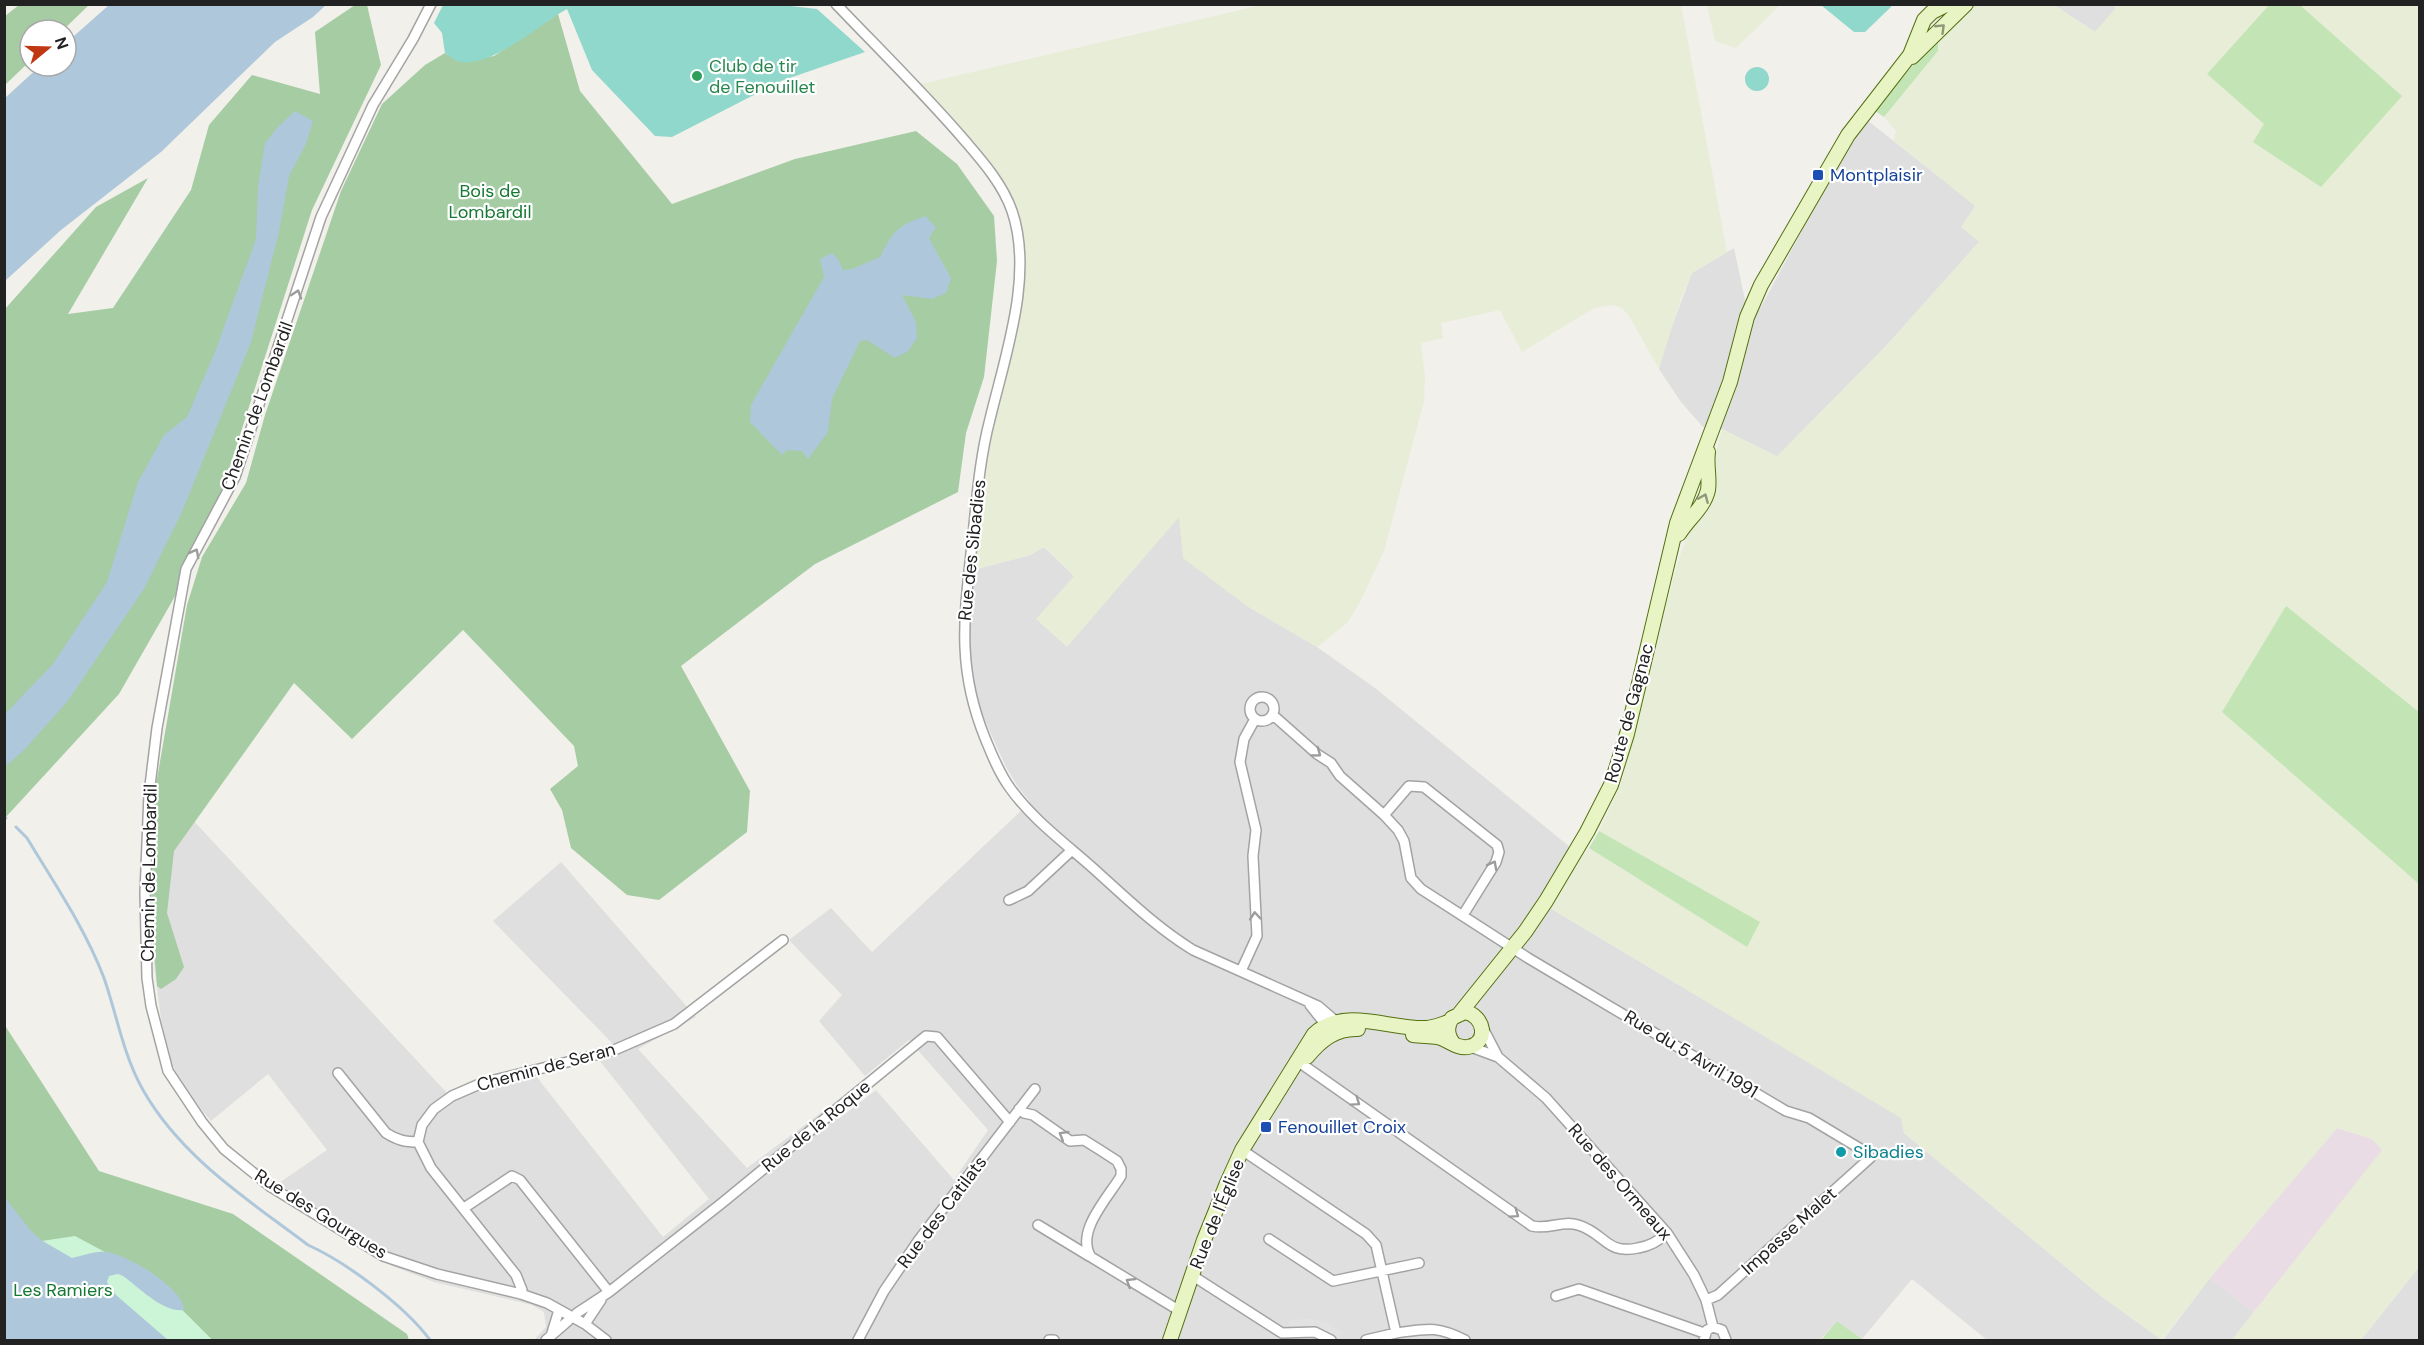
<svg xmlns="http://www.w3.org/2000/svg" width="2424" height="1345" font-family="'DM Sans',sans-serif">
	<rect width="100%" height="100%" fill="#f1f0ea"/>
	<path fill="#e0dfdf" d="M2054 5H2112L2116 8 2095 32Z
		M1867 120 1976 206 1979 242 1886 346 1777 457 1722 429 1703 427 1681 402 1659 369 1663 350 1692 273 1734 248 1745 300 1761 307 1840 160Z
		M1179 516 1247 606 1317 647 1375 688 1581 856 1550 908 1902 1118 1904 1133 2101 1296 2162 1340H1987L1912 1279 1862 1339 1837 1321 1820 1340H534L546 1327 544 1312 532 1305 434 1282 392 1266 320 1215 279 1183 327 1150 268 1074 211 1121 188 1094 172 1065 161 1019 150 931 172 852 192 819 448 1094 528 1066 663 1237 709 1199 592 1051 612 1043 493 921 561 862 696 1017 638 1049 747 1168 829 1107 840 1118 876 1090 954 1180 988 1130 909 1040 865 1076 819 1021 842 995 789 940 831 908 872 952 1030 802 1018 787 1006 767 978 705 969 654 968 624 973 570 1030 555 1044 547 1074 576Z
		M2419 1267V1340H2361Z
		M2210 1278 2254 1312 2232 1340H2163Z"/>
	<path fill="#e9dce4" d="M2337 1128 2372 1139 2383 1150 2254 1312 2210 1278Z"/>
	<path fill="#e7edd7" d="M1262 5H1681L1727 252 1692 273 1680 301 1659 369 1629 316 1622 308 1613 305 1594 308 1522 352 1500 310 1441 323 1443 338 1421 343 1425 378 1424 401 1384 551 1359 604 1347 623 1317 647 1247 606 1183 558 1179 517 1067 647 1036 619 1074 576 1045 547 1030 555 973 570 992 428 1010 356 1021 233 986 161 921 84Z
		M1707 5V4L1780 5 1736 48 1715 41Z
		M1976 5H2054L2095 32 2116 8 2112 5H2270L2207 74 2265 124 2253 141 2401 96 2300 5H2419V712L2286 607 2222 712 2419 884V1267L2361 1340H2232L2382 1150 2372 1139 2337 1128 2210 1278 2162 1340 2101 1296 1904 1133 1901 1118 1550 908 1581 856 1589 848 1639 880 1760 923 1599 831 1620 787 1677 564 1689 531 1708 512 1715 491 1716 452 1722 429 1777 456 1886 346 1979 242 1961 227 1975 206 1894 141 1896 131 1884 117 1938 51V41Z"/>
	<path fill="#c3e5b5" d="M2270 4 2300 5 2402 96 2321 187 2253 142 2264 124 2207 74Z
		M1938 41V51L1884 117 1875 111 1925 51Z
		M2286 606 2419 712V884L2222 712Z
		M1599 831 1760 922 1747 947 1589 848Z
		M1837 1321 1862 1339 1864 1340H1821Z"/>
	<path fill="#a6cca3" d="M19 5H89L63 30H30V61L5 85V16Z
		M355 5H367L381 65 312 210 223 488 174 598 119 694 5 818V309L96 207 148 178 68 314 113 308 191 190 209 125 252 75 320 94 315 32Z
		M558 14 580 91 672 204 795 159 916 131 957 164 994 216 997 261 984 377 966 433 958 492 815 564 681 666 750 791 747 832 659 900 627 895 571 848 562 810 550 789 578 766 574 746 463 630 352 739 294 683 174 851 167 913 184 967 176 979 161 989 157 986 150 899 156 785 187 605 202 557 246 483 265 415 341 191 382 104 425 65 445 53 458 61 494 56Z
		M4 1024 99 1171 233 1214 407 1334 409 1340H212L146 1274 42 1241 16 1222 5 1200Z"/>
	<path fill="#ccf5d8" d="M4 1200 16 1222 42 1241 75 1236 146 1274 212 1340H5Z"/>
	<path fill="#90d8cb" d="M443 5 773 4 817 9 865 52 781 81 672 137 655 136 592 70 567 9C540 24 493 67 461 62 455 61 450 56 445 53L442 33 434 23Z
		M1821 5H1893L1865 32H1854Z
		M1745 79a12 12 0 1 1 24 0a12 12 0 1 1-24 0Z"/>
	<path fill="#e2e2e2" d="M1309 1318 1328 1323 1343 1333 1338 1339 1317 1327 1290 1330 1288 1321Z"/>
	<path fill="#afc7da" d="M109 5H326L313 17 275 42 161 152 61 230 5 281V98L40 66H66V43Z
		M295 111 313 121 306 144 289 176 279 232 251 342 182 512 144 589 67 702 25 749 5 767V714L53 664 107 582 138 482 164 435 187 417 215 352 256 239 258 187 265 143 278 127Z
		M925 216 936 227 929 238 951 278 946 293 932 299 902 295 916 322 917 338 908 351 895 358 867 340 860 341 832 399 828 432 808 459 802 451 787 450 782 455 750 422 751 405 824 277 820 259 832 253 838 259 843 270 852 269 880 257C894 230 896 227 925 216Z
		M4 1196 30 1230 41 1240 72 1258C82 1256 94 1251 105 1252 125 1253 184 1288 184 1310 163 1313 140 1288 123 1276L118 1274 109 1276 107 1282 116 1295 168 1340H5Z"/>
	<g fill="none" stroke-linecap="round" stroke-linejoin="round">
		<path stroke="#afc7da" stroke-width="3" d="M4 816 6 818
			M16 827 27 838C54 883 85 928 104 978 117 1015 123 1055 143 1090 181 1157 247 1199 308 1245 346 1262 405 1306 430 1340"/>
		<defs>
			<path id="street" d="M431 4 413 39 373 105 321 217 235 477 186 569 157 728 149 794 145 893 147 978 151 1006 168 1071 202 1122 224 1149 271 1187 383 1256 437 1274 521 1294 547 1303 585 1324 606 1340
				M836 4C880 50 925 94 966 142 984 163 1003 185 1012 211 1034 275 1005 356 990 419 980 457 977 496 973 535 965 611 955 664 985 738 992 755 999 773 1010 788 1032 819 1065 843 1094 869 1125 897 1157 928 1193 950L1318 1006 1332 1018 1334 1027
				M1250 709a12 12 0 1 1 24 0a12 12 0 1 1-24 0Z
				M1273 715 1317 754 1331 763 1340 776 1384 815 1398 830 1404 841 1411 878 1421 889 1528 958 1786 1111 1809 1118 1864 1151 1870 1158 1718 1295 1706 1300
				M1384 815 1409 786 1424 787 1497 845 1499 852 1496 862 1463 915
				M1009 900 1028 891 1072 850
				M1241 971 1257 936 1253 856 1256 830 1240 762 1244 739 1255 719
				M1310 1005 1329 1029
				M1484 1030 1498 1057
				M1471 1047 1498 1057 1546 1098 1667 1233 1694 1275 1706 1300 1713 1327
				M1296 1060 1532 1226C1549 1230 1562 1220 1578 1225 1605 1233 1606 1255 1638 1248 1650 1246 1658 1242 1667 1233
				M338 1073 386 1133C397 1140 405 1142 418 1142
				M1019 1109 1024 1113 1033 1115 1070 1141 1084 1140 1100 1150 1117 1161 1121 1169V1176C1107 1199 1075 1232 1091 1257L1180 1311
				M1242 1150 1366 1234 1376 1245 1396 1333 1366 1340
				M464 1208 512 1176 520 1180 609 1292
				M1038 1225 1089 1256
				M1269 1239 1333 1281 1419 1263
				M1193 1276 1282 1333 1315 1332 1331 1340
				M521 1294 522 1290 516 1275 431 1168 418 1142 422 1125 434 1109 452 1096 482 1083 612 1051 674 1024 783 940
				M1556 1296 1579 1289 1704 1333
				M574 1317 577 1313 609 1292 722 1203 926 1036 937 1037 1010 1122
				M585 1324 601 1300
				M1396 1333C1426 1329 1436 1325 1465 1340
				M551 1336 559 1310
				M546 1340 568 1321 571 1316
				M858 1340 884 1291 918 1241 1035 1089
				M1049 1340H1054
				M1704 1340 1707 1330 1713 1327 1722 1330 1726 1340"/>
			<path id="secondary" d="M1912 57 1966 4
				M1679 534C1688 519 1704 508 1708 490 1710 478 1706 465 1708 452
				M1460 1013 1525 932 1546 901 1587 832 1611 785 1627 734 1677 523 1730 382 1747 317 1761 285 1848 135 1910 55 1924 20 1932 12 1948 4
				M1413 1035C1421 1036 1429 1036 1437 1037 1447 1039 1457 1049 1468 1047 1490 1043 1484 1015 1465 1012L1452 1018C1446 1027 1447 1036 1454 1044
				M1307 1057C1321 1040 1336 1028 1358 1029
				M1170 1340 1204 1240 1227 1183 1242 1150 1314 1034C1344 1006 1391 1030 1427 1028 1435 1027 1442 1024 1449 1022"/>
		</defs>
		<use href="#street" stroke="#a3a3a3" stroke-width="12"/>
		<use href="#secondary" stroke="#537110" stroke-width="16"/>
		<use href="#street" stroke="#fff" stroke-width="9"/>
		<use href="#secondary" stroke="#e8f4c4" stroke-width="14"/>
	</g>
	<defs><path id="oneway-chevron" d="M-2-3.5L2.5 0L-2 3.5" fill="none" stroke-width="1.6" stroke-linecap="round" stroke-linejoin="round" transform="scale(1.5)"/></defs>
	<g stroke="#8f967b">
		<use href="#oneway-chevron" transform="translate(1941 28) rotate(-44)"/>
		<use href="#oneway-chevron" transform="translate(1704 498) rotate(-67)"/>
	</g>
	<g stroke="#9c9c9c">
		<use href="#oneway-chevron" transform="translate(297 294) rotate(-72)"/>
		<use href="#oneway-chevron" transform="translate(195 553) rotate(-62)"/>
		<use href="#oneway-chevron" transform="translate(1317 753) rotate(36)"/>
		<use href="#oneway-chevron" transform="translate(1493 865) rotate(-62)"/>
		<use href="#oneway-chevron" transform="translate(1255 916) rotate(-95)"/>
		<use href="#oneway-chevron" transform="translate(1356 1102) rotate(35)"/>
		<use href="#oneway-chevron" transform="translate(1063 1135) rotate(-149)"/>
		<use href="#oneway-chevron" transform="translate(1515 1214) rotate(35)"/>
		<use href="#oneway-chevron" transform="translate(1130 1282) rotate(-148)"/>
	</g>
	<circle fill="#2e9e5b" stroke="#fff" stroke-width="2" cx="697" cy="76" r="6"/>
	<g fill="#1a4fb4" stroke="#fff" stroke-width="2">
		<rect x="1812" y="169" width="12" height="12" rx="3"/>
		<rect x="1260" y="1121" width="12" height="12" rx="3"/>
	</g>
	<circle fill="#0f9aa8" stroke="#fff" stroke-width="2" cx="1841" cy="1152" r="6"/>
	<g text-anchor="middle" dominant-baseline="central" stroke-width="4.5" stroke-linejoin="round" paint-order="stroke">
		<g font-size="18" fill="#27864d" stroke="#fff" text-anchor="start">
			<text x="709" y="66">Club de tir<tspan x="709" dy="21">de Fenouillet</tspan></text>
		</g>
		<g font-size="18" fill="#164399" stroke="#fff" text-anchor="start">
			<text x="1830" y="175">Montplaisir</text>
			<text x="1278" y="1127">Fenouillet Croix</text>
		</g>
		<g font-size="18" fill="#177833" stroke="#fff">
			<text x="490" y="191">Bois de<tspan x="490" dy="21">Lombardil</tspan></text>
			<text x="63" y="1290">Les Ramiers</text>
		</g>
		<g font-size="18" fill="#222" stroke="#fff">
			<text transform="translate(257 406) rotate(-70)">Chemin de Lombardil</text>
			<text transform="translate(972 550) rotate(-84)">Rue des Sibadies</text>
			<text transform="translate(1629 713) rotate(-75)">Route de Gagnac</text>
			<text transform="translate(149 873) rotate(-89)">Chemin de Lombardil</text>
			<text transform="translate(1691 1054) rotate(31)">Rue du 5 Avril 1991</text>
			<text transform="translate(546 1067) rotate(-15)">Chemin de Seran</text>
			<text transform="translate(816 1126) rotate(-39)">Rue de la Roque</text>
			<text transform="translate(1620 1182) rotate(49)">Rue des Ormeaux</text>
			<text transform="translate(942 1212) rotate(-53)">Rue des Catilats</text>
			<text transform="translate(321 1214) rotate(32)">Rue des Gourgues</text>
			<text transform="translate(1217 1214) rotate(-68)">Rue de l'Église</text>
			<text transform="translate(1789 1231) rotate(-42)">Impasse Malet</text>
		</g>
		<g font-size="18" fill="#0d838f" stroke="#fff" text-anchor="start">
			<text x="1853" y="1152">Sibadies</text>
		</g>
	</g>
	<rect width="2424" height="1345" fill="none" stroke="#222222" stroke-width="12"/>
	<g transform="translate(48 48) rotate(71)"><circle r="28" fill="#ffffff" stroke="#a7a7a7" stroke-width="1.5"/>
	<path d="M0-4.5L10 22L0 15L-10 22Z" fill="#c03714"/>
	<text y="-9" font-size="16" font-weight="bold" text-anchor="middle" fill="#222222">N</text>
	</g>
</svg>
